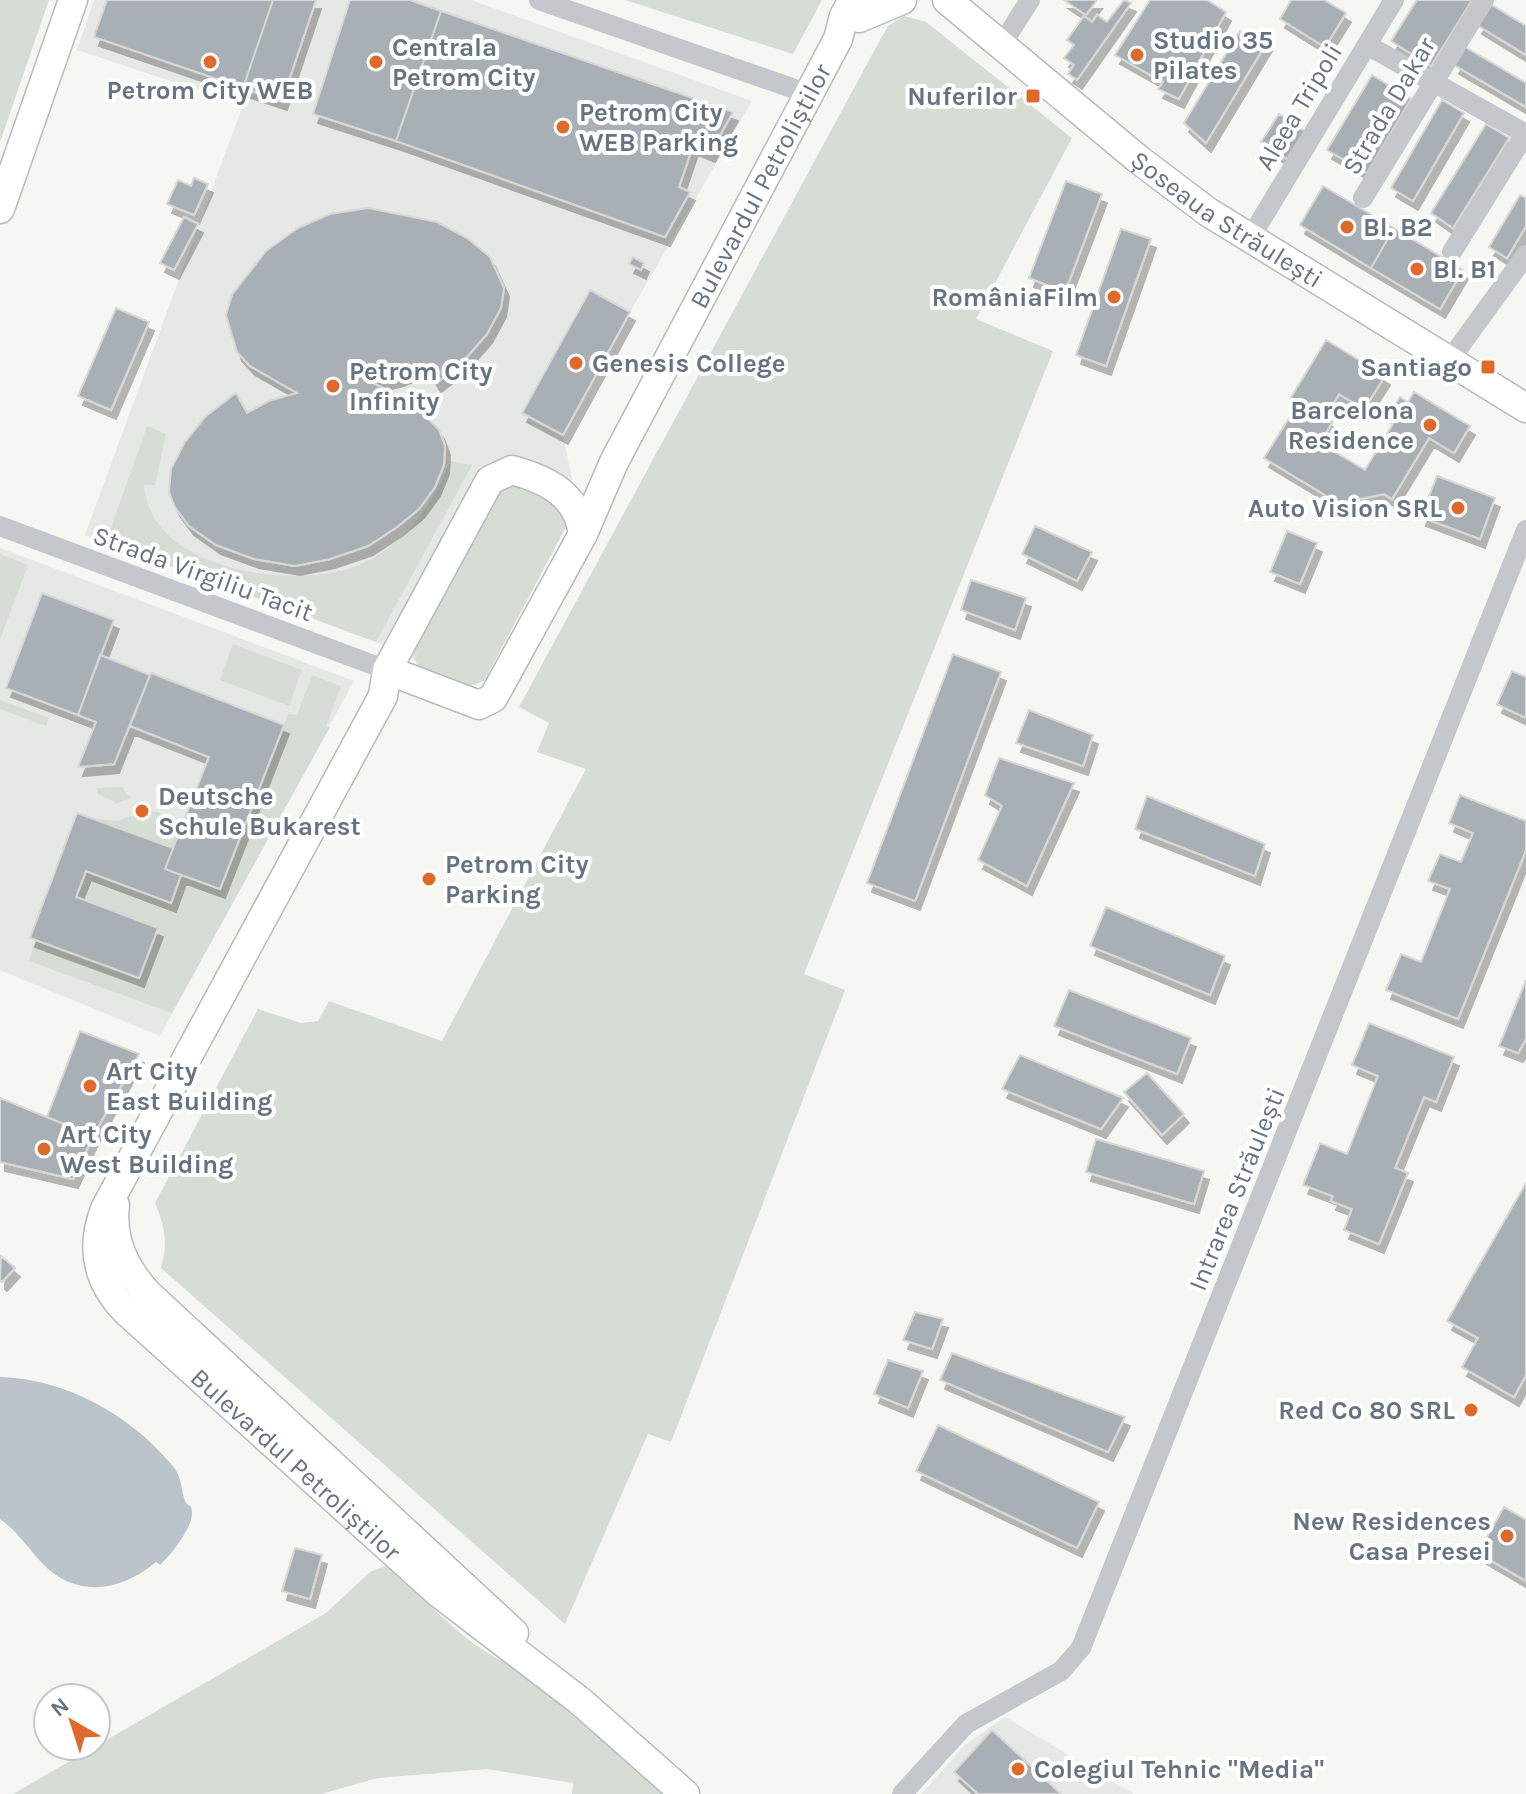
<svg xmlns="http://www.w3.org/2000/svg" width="1526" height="1794" font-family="Karla,sans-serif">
	<defs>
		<filter id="shadow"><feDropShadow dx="5" dy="9" stdDeviation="0" flood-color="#0004"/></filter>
	</defs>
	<rect width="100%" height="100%" fill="#f6f6f3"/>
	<path fill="#e6e8e6" d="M94 0H471L752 101 630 312 589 290 522 413 563 435 574 489 479 684 469 686 376 642 85 535 243 105 77 50Z
		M0 548 354 681 160 1036 0 970Z
		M1005 1717 1134 1794H921L966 1744Z"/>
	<path fill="#d6ddd4" d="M0 0H49L0 142Z
		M625 0H822L793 54Z
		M904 16 926 22 1072 138 976 319 1053 351 804 974 845 990 671 1442 648 1434 565 1624 161 1268C168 1243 165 1226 155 1203L258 1009 301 1023 318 1021 329 1001 442 1041 586 769 537 752 549 723 519 707 880 40 888 26Z
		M147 426 166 434 155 485H144C150 570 290 590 354 567 401 549 433 507 450 461L472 465 376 642 106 542Z
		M506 486H515L558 505 567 525 484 681 469 686 417 665 413 651 499 490Z
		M0 554 28 565 0 640Z
		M233 644 302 670 289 706 220 680Z
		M312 675 341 686 326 726 330 727 172 1013 29 961 35 940 139 978 158 928 76 897 86 871 170 903 181 875 220 888 288 714 297 715Z
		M0 700 49 718 46 726 0 709Z
		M122 787 130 798 117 803 98 794 96 788Z
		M148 810 184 820 173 848 91 818 117 821Z
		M387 1565C422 1596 474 1656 519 1667L672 1794H572L573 1783 487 1769 378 1778 321 1794H13L326 1613 370 1572Z"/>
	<path fill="#bbc4ca" d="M0 1377C66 1379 129 1414 172 1465 184 1479 180 1493 187 1504 188 1506 190 1505 191 1507 198 1522 170 1556 160 1565L156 1562C122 1591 77 1599 43 1564 28 1548 18 1532 0 1519Z"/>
	<path fill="#a8afb5" stroke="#d7d8d5" stroke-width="2" filter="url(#shadow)" d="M107 0H273L243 88 94 37Z
		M273 0H316L282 101 243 88Z
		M350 0H410L441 11 396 141 313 114Z
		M1064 0H1097L1086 15Z
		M1124 0 1131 3 1077 80 1068 74 1074 65 1064 58 1074 45 1067 40 1084 16 1092 22 1097 15 1107 22Z
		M1150 0H1207L1226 12 1179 99 1158 89 1163 82 1115 55Z
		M1291 0H1324L1346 13 1325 47 1280 19Z
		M1417 0H1472L1431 66 1391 41Z
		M1490 4 1526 26V55L1477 25Z
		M441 11 733 112 710 153 693 146 679 187 690 192 665 237 396 141Z
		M1240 31 1267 42 1206 143 1184 123Z
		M1465 47 1526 83V107L1454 65Z
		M1372 75 1411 99 1367 173 1327 150Z
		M1442 100 1464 113 1413 201 1391 188Z
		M1279 114 1305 131 1287 159 1261 142Z
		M1486 124 1509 138 1453 228 1431 213Z
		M194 178 208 184 194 215 167 204 178 180 191 186Z
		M1066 181 1102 194 1065 292 1029 278Z
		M1323 186 1394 228 1371 268 1300 225Z
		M1520 195 1526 198V226L1507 258 1489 247Z
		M368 208 437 222 467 238 490 257 504 288 501 308 487 334 459 366 436 383 425 365 399 377 373 383 414 404 439 430 445 446 444 465 435 487 419 509 397 527 368 546 330 559 295 566 254 559 216 545 189 526 175 507 169 492 171 469 185 442 206 416 236 393 247 413 269 401 297 393 250 366 237 352 226 315 232 295 266 251 298 228 330 214Z
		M184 217 198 224 174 270 160 263Z
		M1394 228 1463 270 1440 309 1371 268Z
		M1121 229 1151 239 1106 366 1076 355Z
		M633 257 644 263 641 270 629 264Z
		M590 290 630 312 563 435 522 413Z
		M116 308 149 322 111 410 78 396Z
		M1326 340 1385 376 1364 409 1339 394 1325 417 1333 421 1320 443 1365 470 1393 424 1385 420 1400 397 1408 402 1414 392 1470 426 1454 453 1429 438 1392 499 1384 494 1356 500 1350 510 1264 458 1298 404 1290 399Z
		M1437 476 1495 498 1480 539 1421 517Z
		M1035 526 1092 552 1077 581 1022 554Z
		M1287 531 1317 543 1300 584 1270 572Z
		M971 580 1026 598 1015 630 961 610Z
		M42 593 114 620 78 715 6 688Z
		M953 654 1001 672 915 901 867 883Z
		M100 655 150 675 114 764 78 767 96 722 78 715Z
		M1512 671 1526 677V718L1497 704Z
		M151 673 284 725 220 889 165 869 209 757 130 726Z
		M1029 710 1093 735 1083 766 1016 743Z
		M999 758 1074 783 1027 886 978 860 1002 806 985 795Z
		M1460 795 1526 821V850L1458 1019 1386 990 1401 954 1421 962 1450 889 1428 881 1440 854 1461 862 1473 833 1449 823Z
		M1147 796 1265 844 1255 876 1135 829Z
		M77 813 173 848 165 869 181 875 171 903 86 871 76 897 158 928 139 978 30 938Z
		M1106 907 1225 956 1210 995 1090 946Z
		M1526 980V1039L1518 1053 1499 1046Z
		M1069 990 1191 1038 1177 1074 1054 1026Z
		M1369 1023 1454 1057 1436 1102 1424 1097 1395 1168 1408 1173 1379 1244 1344 1230 1352 1209 1331 1201 1333 1196 1303 1185 1320 1143 1347 1154 1378 1076 1352 1065Z
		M80 1031 139 1054 93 1136 47 1117Z
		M1020 1055 1123 1098 1101 1129 1002 1089Z
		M1147 1073 1184 1114 1162 1135 1124 1092Z
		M0 1098 93 1136 73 1179 0 1162Z
		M1096 1139 1204 1171 1194 1204 1086 1172Z
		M1526 1183V1375L1514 1397 1462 1367 1478 1338 1447 1321Z
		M1 1256 15 1268 2 1282 0 1280Z
		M915 1312 943 1319 932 1349 903 1340Z
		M952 1353 1125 1417 1108 1452 940 1380Z
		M888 1360 923 1371 908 1408 874 1394Z
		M938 1425 1099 1502 1077 1548 916 1471Z
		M1504 1507 1526 1520V1581L1478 1553Z
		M295 1548 322 1555 310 1599 282 1591Z
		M992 1730 1061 1794H978L954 1772Z"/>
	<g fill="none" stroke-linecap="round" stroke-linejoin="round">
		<defs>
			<g id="secondary">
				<path id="s1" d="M947 0 1138 159 1208 212 1526 408"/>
				<path d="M859 18 902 0"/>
				<path d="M0 209 73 0"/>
				<path id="s2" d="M583 534C578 495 548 480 512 470L490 480 387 670 383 696 105 1209C90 1248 97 1281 126 1311L440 1594 580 1701 685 1794"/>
				<path id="s3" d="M387 670 479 705 493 698 583 534 614 462 838 39 844 16 853 0"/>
				<path d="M115 1205C111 1240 124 1267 147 1293L514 1633"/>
			</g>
		</defs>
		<use href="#secondary" stroke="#b6babf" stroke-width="31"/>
		<path stroke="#c4c7cb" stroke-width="20" d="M539 0 809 94
			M1002 44 1030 0
			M1367 45 1526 134
			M1363 198 1484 0
			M1249 240 1394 0
			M1452 252 1525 134
			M1449 361 1526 255
			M0 526 387 670
			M902 1794 966 1724 1061 1671 1081 1648 1526 530"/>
		<use href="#secondary" stroke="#fff" stroke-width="28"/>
	</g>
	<g fill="#de692b" stroke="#fff" stroke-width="3">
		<circle cx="1137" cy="55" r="8"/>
		<circle cx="210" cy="62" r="8"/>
		<circle cx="376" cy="62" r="8"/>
		<rect x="1025" y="88" width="16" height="16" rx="4"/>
		<circle cx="563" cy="127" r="8"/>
		<circle cx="1347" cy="227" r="8"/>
		<circle cx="1417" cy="269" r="8"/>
		<circle cx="1114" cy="297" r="8"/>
		<circle cx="576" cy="363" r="8"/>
		<rect x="1480" y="359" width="16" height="16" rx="4"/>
		<circle cx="333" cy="386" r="8"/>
		<circle cx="1430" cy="425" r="8"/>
		<circle cx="1458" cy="508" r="8"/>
		<circle cx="142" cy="811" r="8"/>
		<circle cx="429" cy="879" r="8"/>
		<circle cx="90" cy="1086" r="8"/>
		<circle cx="44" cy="1149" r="8"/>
		<circle cx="1471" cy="1410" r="8"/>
		<circle cx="1507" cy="1536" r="8"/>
		<circle cx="1018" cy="1769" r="8"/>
	</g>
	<g text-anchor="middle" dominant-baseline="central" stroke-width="8" stroke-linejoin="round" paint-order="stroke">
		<g font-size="26" font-weight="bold" fill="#667383" stroke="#fff" text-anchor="start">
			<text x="1153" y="40">Studio 35<tspan x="1153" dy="30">Pilates</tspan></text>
			<text x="392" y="47">Centrala<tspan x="392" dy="30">Petrom City</tspan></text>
			<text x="210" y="90" text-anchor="middle">Petrom City WEB</text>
			<text x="1017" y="96" text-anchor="end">Nuferilor</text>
			<text x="579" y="112">Petrom City<tspan x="579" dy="30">WEB Parking</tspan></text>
			<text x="1363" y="227">Bl. B2</text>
			<text x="1433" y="269">Bl. B1</text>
			<text x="1098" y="297" text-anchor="end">RomâniaFilm</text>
			<text x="592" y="363">Genesis College</text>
			<text x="1472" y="367" text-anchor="end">Santiago</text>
			<text x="349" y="371">Petrom City<tspan x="349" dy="30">Infinity</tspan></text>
			<text x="1414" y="410" text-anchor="end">Barcelona<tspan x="1414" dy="30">Residence</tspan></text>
			<text x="1442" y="508" text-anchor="end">Auto Vision SRL</text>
			<text x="158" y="796">Deutsche<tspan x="158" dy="30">Schule Bukarest</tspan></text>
			<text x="445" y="864">Petrom City<tspan x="445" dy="30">Parking</tspan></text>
			<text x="106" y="1071">Art City<tspan x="106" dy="30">East Building</tspan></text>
			<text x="60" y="1134">Art City<tspan x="60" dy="30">West Building</tspan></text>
			<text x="1455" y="1410" text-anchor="end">Red Co 80 SRL</text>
			<text x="1491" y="1521" text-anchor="end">New Residences<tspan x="1491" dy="30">Casa Presei</tspan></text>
			<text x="1034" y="1769">Colegiul Tehnic "Media"</text>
		</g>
		<g font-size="26" fill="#667383" stroke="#fff">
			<text transform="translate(1389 106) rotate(-59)">Strada Dakar</text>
			<text transform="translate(1299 107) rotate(-59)">Aleea Tripoli</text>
			<text stroke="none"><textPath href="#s3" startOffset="692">Bulevardul Petroliștilor</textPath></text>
			<text stroke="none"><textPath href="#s1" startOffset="356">Șoseaua Străulești</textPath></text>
			<text transform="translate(203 574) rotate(20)">Strada Virgiliu Tacit</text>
			<text transform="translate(1237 1189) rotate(-68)">Intrarea Străulești</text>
			<text stroke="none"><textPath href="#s2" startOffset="1292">Bulevardul Petroliștilor</textPath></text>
		</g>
	</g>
	<g transform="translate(72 1722) rotate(321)"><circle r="38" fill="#ffffff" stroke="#c2c7cd" stroke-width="2"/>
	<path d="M0-6L14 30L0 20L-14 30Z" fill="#de692b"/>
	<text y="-12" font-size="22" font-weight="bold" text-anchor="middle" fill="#667383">N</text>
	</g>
</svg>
